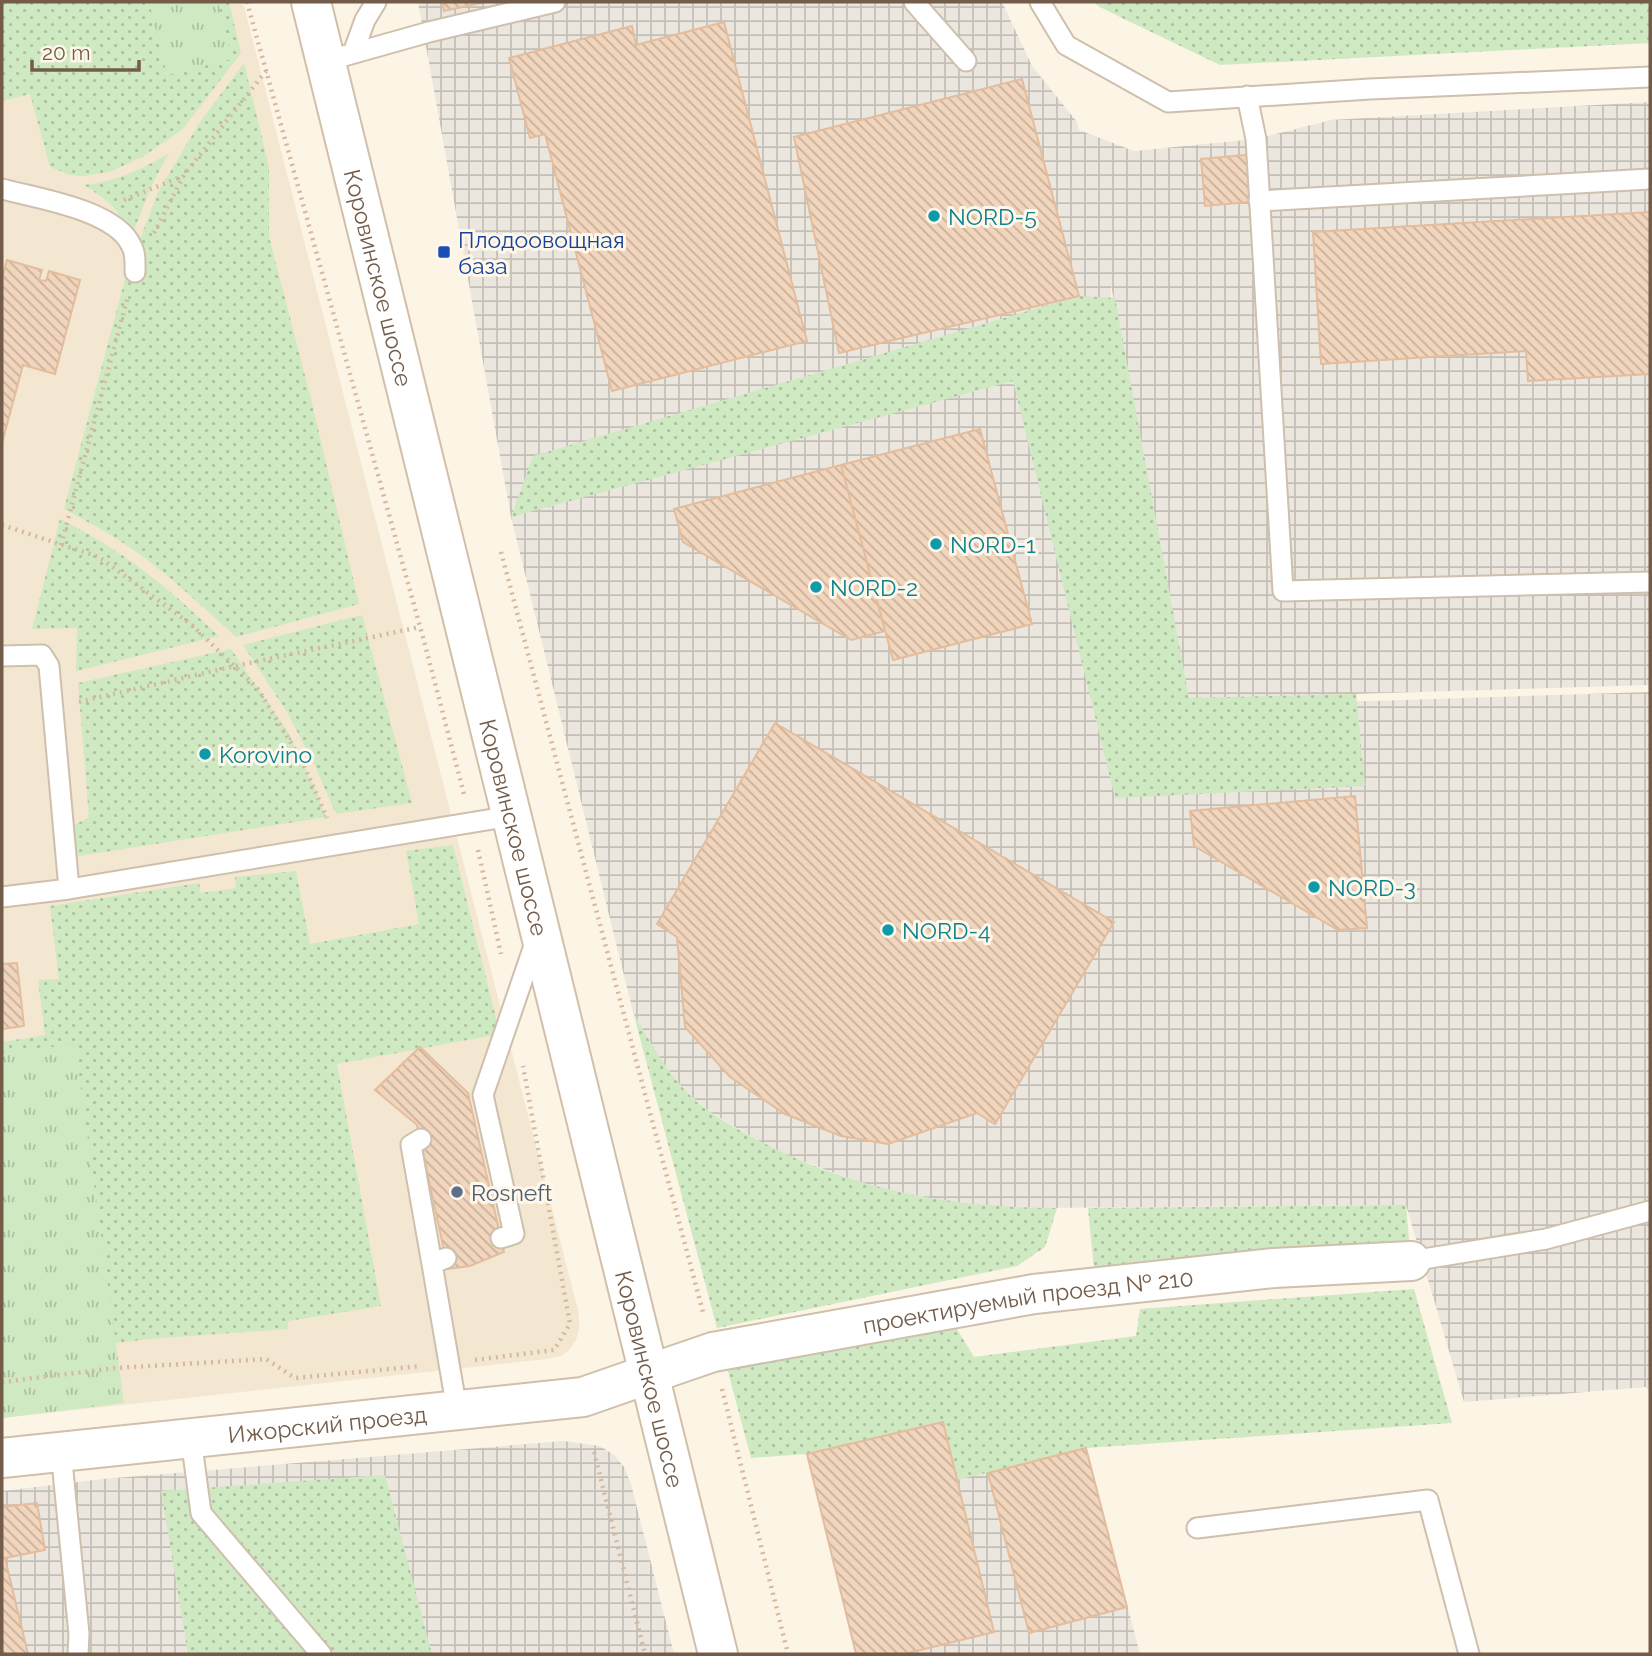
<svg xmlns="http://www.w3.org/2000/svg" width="1652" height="1656" font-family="Raleway,sans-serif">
	<defs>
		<pattern id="industrial-grid" width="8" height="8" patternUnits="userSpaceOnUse" patternTransform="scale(1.75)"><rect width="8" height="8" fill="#ebe6de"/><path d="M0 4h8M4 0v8" fill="none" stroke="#c3beb6"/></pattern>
		<pattern id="grass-dots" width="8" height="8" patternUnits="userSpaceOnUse" patternTransform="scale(1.75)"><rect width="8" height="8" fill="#cfe9c2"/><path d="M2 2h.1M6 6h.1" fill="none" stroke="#adc0a0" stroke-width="1.8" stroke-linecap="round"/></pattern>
		<pattern id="park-tufts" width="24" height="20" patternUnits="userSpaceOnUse" patternTransform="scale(1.75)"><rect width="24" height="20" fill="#cfe9c2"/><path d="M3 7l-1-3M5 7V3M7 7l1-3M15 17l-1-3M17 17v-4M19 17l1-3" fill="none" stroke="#adc0a0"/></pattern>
		<pattern id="building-back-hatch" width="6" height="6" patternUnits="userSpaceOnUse" patternTransform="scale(1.75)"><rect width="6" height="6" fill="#f1d5bc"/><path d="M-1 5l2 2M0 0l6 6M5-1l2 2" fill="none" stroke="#c8b09b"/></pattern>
	</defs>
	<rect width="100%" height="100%" fill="#fcf4e4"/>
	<path fill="#f4e7d2" d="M2 2H243L579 1314V1329L576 1340 569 1350 561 1356 547 1359 2 1418Z"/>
	<path fill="url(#industrial-grid)" d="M418 2H1002L1032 66 1077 122 1079 130 1134 151 1256 139 1331 120 1650 102V685L1189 699 1111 285 1104 705 1373 701 1650 692V1393L1646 1387 1464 1402 1406 1205 1037 1208 984 1206 930 1198 872 1187 776 1151 710 1112 684 1090 655 1052 633 1012 511 517Z
		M943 1422 988 1473 1086 1448 1140 1654H856L807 1454Z
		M564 1441 600 1446 614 1455 624 1467 631 1484 674 1654H2V1491L103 1479Z"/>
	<path fill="url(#grass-dots)" d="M2 2H229L241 53 183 129 144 156 110 172 84 176 70 175 50 167 30 94 2 101Z
		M1095 2H1650V43L1220 65 1120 17 1098 6Z
		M244 63 269 167V237L310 395 359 604 236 637C205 609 176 581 142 556 118 538 90 523 64 509L126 275 158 192 200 122Z
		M169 153 152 185 130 240C121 209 110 202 84 185 116 181 142 170 169 153Z
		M1079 296 1115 298 1189 698 1356 694 1365 786 1115 798 1013 381 511 517 533 456Z
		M60 519C125 551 167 587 219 636L76 671 77 628 32 629Z
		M362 615 412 803 336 814 315 766 288 714 243 645Z
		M231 649 288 732 313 784 326 817 67 858 66 830 89 817 78 683Z
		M453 845 500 1034 337 1064 381 1306 288 1321V1329L149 1339 2 1357V1042L45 1035 38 980 59 979 50 906 199 883 201 893 236 888 235 877 296 871 310 944 419 924 406 851Z
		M633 1012C648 1039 663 1065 683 1088 701 1109 728 1124 752 1137 847 1189 949 1208 1057 1208L1045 1247 1017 1266 717 1328Z
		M1406 1205 1410 1252 1094 1268 1088 1208Z
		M1414 1289 1452 1423 1086 1448 957 1480 942 1422 807 1454 751 1458 726 1364 955 1326 974 1357 1136 1336 1140 1309Z
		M385 1475 432 1654H188L161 1491Z"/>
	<path fill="url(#park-tufts)" d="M149 2H218L232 59 167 75Z
		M75 1044 124 1403 2 1418V1053Z"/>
	<path fill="url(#building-back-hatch)" stroke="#e4bd9c" stroke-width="2" d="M442 2H485L444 11Z
		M724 22 807 341 612 391 545 134 530 138 509 58 632 26 636 45Z
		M1022 79 1079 296 839 353 794 137Z
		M1255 154 1259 201 1205 206 1201 159Z
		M1650 212V374L1528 381 1526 351 1321 364 1313 232Z
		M7 260 42 270 39 280 46 281 49 271 80 280 55 374 23 365 2 443V278Z
		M980 429 1032 624 893 660 841 465Z
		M841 465 885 631 851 640 683 542 674 509Z
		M775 723 1114 922 995 1124 977 1113 888 1144 841 1136 785 1114 730 1077 685 1027 677 937 657 924Z
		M1355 796 1367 928 1338 930 1194 846 1190 811Z
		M17 963 24 1026 2 1029V964Z
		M420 1047 468 1093 504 1252 470 1266 448 1269 417 1125 375 1090Z
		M943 1422 994 1632 904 1654H856L807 1454Z
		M1086 1448 1127 1607 1029 1633 988 1473Z
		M37 1503 45 1550 5 1558 28 1654H2V1507Z"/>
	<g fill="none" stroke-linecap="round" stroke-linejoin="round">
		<defs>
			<path id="lane" d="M914 2 966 61
				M1040 2 1066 45 1168 102 1370 89 1650 77
				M353 53 365 20 376 2
				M326 61 429 32 555 2
				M1247 96 1256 139 1283 591 1650 582
				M2 189C36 198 115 210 131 245 136 253 135 263 135 272
				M1259 201 1650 179
				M2 656 42 655 49 666 69 889 511 816
				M2 897 69 889
				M421 1139 411 1145 432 1264
				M501 1238 514 1234 483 1095 536 940
				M446 1258 432 1264 457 1410
				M1411 1261 1546 1239 1650 1211
				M191 1438 201 1513 321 1654
				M61 1451 79 1634 78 1654
				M1197 1528 1428 1500 1469 1654"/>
			<g id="street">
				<path id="s1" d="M649 1374 713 1352 1034 1294 1274 1268 1411 1261"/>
			</g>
			<g id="secondary">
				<path id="s2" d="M311 2 718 1654"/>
				<path id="s3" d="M2 1458 583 1397 649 1374"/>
			</g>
		</defs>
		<use href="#lane" stroke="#cfbfad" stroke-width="23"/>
		<use href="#street" stroke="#cfbfad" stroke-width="42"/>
		<use href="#secondary" stroke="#d2bfaa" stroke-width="42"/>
		<path stroke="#d6b89f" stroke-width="4.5" stroke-dasharray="2 5" stroke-linecap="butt" d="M247 2 424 641 465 798
			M124 200 183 176
			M154 233 184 175 266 71
			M2 525 99 557 192 625 258 689 302 761 327 818
			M61 545 128 296
			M501 552 704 1316
			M79 702 235 666 420 627
			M478 850 501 954
			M475 1360 554 1350 570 1324 523 1066
			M2 1382 116 1368 266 1359 295 1378 421 1366
			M722 1389 788 1654
			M594 1452 645 1654"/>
		<use href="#lane" stroke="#fff" stroke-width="19"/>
		<use href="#street" stroke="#fff" stroke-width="38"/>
		<use href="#secondary" stroke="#fff" stroke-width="38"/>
	</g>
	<g fill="#0f9aa8" stroke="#fff8ea" stroke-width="2.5">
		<circle cx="934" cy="216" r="7"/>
		<circle cx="936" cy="544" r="7"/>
		<circle cx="816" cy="587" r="7"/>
		<circle cx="205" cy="754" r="7"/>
		<circle cx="1314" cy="887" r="7"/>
		<circle cx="888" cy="930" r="7"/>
	</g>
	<rect fill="#1a4fb4" stroke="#fff8ea" stroke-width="2.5" x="437" y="245" width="14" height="14" rx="3.5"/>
	<circle fill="#5c6f8a" stroke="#fff8ea" stroke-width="2.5" cx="457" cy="1192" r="7"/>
	<g text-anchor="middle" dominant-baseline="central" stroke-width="6" stroke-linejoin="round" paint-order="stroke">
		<g font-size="23" fill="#0d838f" stroke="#fff8ea" text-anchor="start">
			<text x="948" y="216">NORD-5</text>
			<text x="950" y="544">NORD-1</text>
			<text x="830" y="587">NORD-2</text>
			<text x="219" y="754">Korovino</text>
			<text x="1328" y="887">NORD-3</text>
			<text x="902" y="930">NORD-4</text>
		</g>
		<g font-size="23" fill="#164399" stroke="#fff8ea" text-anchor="start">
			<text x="458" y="239">Плодоовощная<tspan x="458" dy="26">база</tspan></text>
		</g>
		<g font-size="23" fill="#745c4a" stroke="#fff8ea">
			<text stroke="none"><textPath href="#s2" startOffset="284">Коровинское шоссе</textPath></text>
			<text stroke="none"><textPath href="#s2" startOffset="850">Коровинское шоссе</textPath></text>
			<text stroke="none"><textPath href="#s1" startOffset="387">проектируемый проезд № 210</textPath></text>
			<text stroke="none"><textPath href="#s2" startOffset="1418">Коровинское шоссе</textPath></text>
			<text stroke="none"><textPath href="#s3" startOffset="327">Ижорский проезд</textPath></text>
		</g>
		<g font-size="23" fill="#4e5e75" stroke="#fff8ea" text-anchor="start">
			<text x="471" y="1192">Rosneft</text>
		</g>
	</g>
	<rect width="1652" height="1656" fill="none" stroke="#745c4a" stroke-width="7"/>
	<path d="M32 60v10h107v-10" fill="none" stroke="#745c4a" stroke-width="3.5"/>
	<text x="42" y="60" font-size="21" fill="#745c4a" stroke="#fff8ea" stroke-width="5" paint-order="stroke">20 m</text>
</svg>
